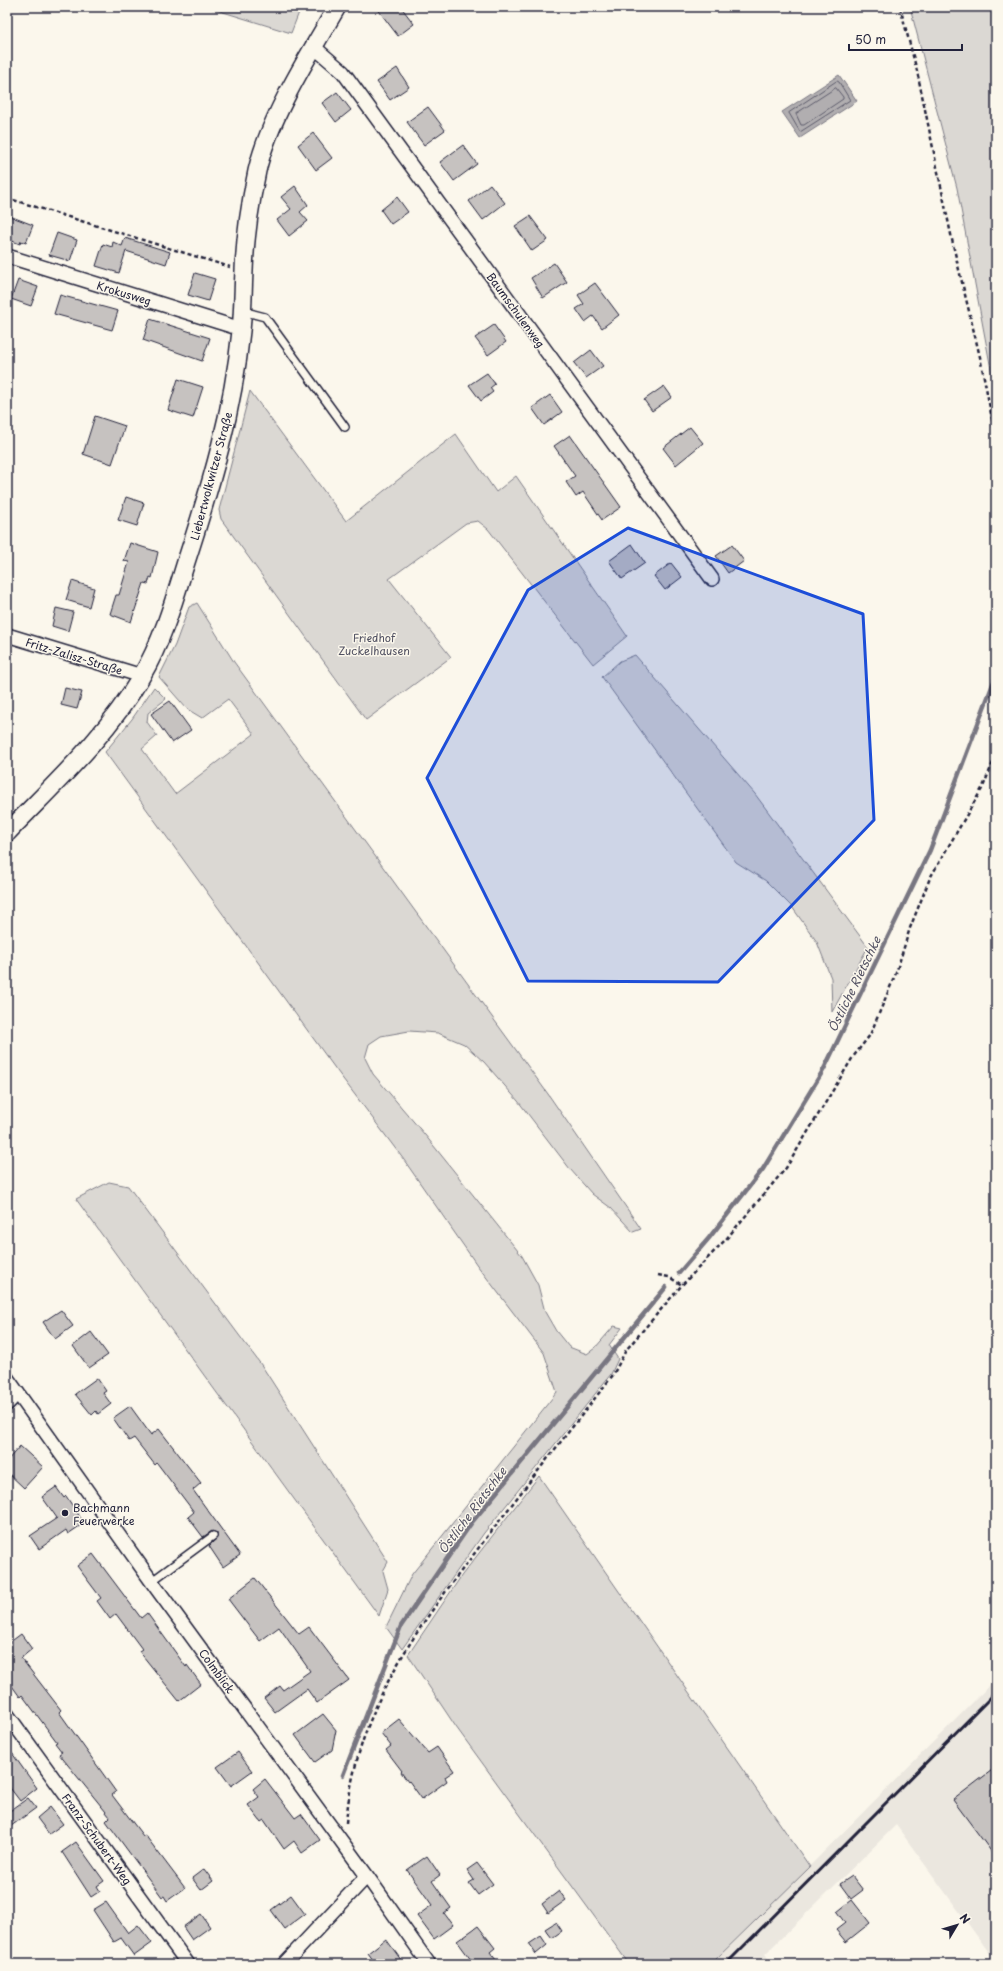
<svg xmlns="http://www.w3.org/2000/svg" width="1003" height="1971" font-family="'Playpen Sans',sans-serif">
	<rect width="100%" height="100%" fill="#fbf7ec"/>
	<filter id="ink" filterUnits="userSpaceOnUse"><feTurbulence type="fractalNoise" baseFrequency=".025" numOctaves="2"/><feDisplacementMap in="SourceGraphic" scale="8" xChannelSelector="R" yChannelSelector="G"/><feConvolveMatrix kernelMatrix="1 2 1 2 8 2 1 2 1" color-interpolation-filters="sRGB"/></filter>
	<g filter="url(#ink)">
		<path fill="#ebe7df" d="M996 1679V1962L896 1825 765 1954 772 1964H712Z"/>
		<path fill="#dbd8d3" stroke="#7e7d87" d="M207 7H301L291 33Z
			M910 7H996V396L957 188Z
			M250 391 346 521 456 434 496 492 516 476 627 636 593 664 488 529 478 521 466 523 389 579 451 657 366 720 221 519 219 510Z
			M197 603 234 662 548 1094 641 1229 633 1232 611 1208 592 1194 570 1169 518 1101 484 1062 464 1044 438 1033 409 1031 381 1036 369 1044 365 1058 373 1074 425 1135 522 1256 538 1285 545 1312 556 1331 569 1347 587 1354 595 1348 614 1326 622 1328 609 1345 618 1359 611 1374 484 1533 402 1649 386 1627 412 1574 557 1392 544 1353 477 1265 404 1160 337 1071 105 752 132 719 154 687 166 699 148 713 147 722 157 736 142 749 175 794 254 734 228 699 202 718 187 709 159 677 175 645 189 607Z
			M635 655 755 794 868 947 832 1012 831 978 817 942 792 907 766 881 736 862 602 677 620 661Z
			M109 1182 128 1186 262 1366 388 1562 383 1571 388 1589 379 1616 76 1199Z
			M539 1476 810 1867 711 1964H629L456 1727 408 1655 462 1575Z"/>
		<path fill="#b1aeb0" stroke="#787681" d="M839 75 857 101 800 138 782 112Z"/>
		<g fill="none" stroke-linecap="round" stroke-linejoin="round">
			<path stroke="#5b5a6a" stroke-width="1" d="M837 81 839 82 850 100 800 132 789 113Z
				M836 88 843 97V99L804 125H801L796 114Z"/>
			<path stroke="#787681" stroke-width="4.5" d="M679 1273 709 1238 763 1169 824 1069 930 850 996 676
				M343 1775 401 1626 472 1522 666 1287"/>
		</g>
		<path fill="#c6c2c0" stroke="#22223b" d="M376 7H401L414 24 398 36Z
			M397 68 409 87 390 100 377 82Z
			M337 92 351 110 336 122 322 103Z
			M428 107 445 130 424 145 407 122Z
			M313 133 332 158 316 170 298 145Z
			M463 145 477 164 454 181 440 162Z
			M490 184 505 203 483 220 469 201Z
			M295 186 308 205 300 212 308 221 289 236 277 220 291 209 281 197Z
			M397 197 408 212 391 224 381 210Z
			M7 215 33 225 26 243 21 241 20 244 7 239Z
			M530 216 548 240 532 251 515 226Z
			M57 233 77 240 70 261 49 255Z
			M125 238 170 252 166 264 126 251 119 273 96 266 103 244 112 247 113 242 122 246Z
			M554 263 567 282 543 298 531 278Z
			M195 273 215 279 208 301 188 295Z
			M18 280 38 287 31 306 11 299Z
			M595 283 619 315 602 328 593 316 585 322 576 309 584 304 578 295Z
			M60 295 118 311 112 330 54 314Z
			M150 319 210 338 202 361 143 340Z
			M494 325 506 342 488 355 475 338Z
			M591 350 603 366 586 378 574 363Z
			M487 373 495 384 490 388 493 392 481 401 469 385Z
			M178 379 203 387 193 418 168 410Z
			M664 386 672 397 652 411 644 400Z
			M550 395 562 412 544 425 532 408Z
			M95 416 125 426 112 464 83 454Z
			M690 427 703 443 676 465 663 448Z
			M570 435 621 507 602 520 583 492 576 497 566 482 575 476 554 446Z
			M126 497 144 503 137 526 118 520Z
			M130 543 158 552 152 578 150 577 148 584 144 583 131 622 110 614 116 595H119L129 562 124 561Z
			M632 544 645 563 622 579 609 561Z
			M732 545 744 561 728 573 716 556Z
			M671 563 682 577 665 590 654 576Z
			M72 581 94 588 89 607 66 600Z
			M56 608 73 612 68 631 52 626Z
			M65 688 82 692 77 709 61 705Z
			M170 701 191 730 172 743 151 714Z
			M61 1310 73 1326 55 1339 43 1322Z
			M91 1332 108 1355 89 1368 73 1346Z
			M97 1378 106 1391 103 1393 111 1404 98 1414 96 1411 92 1415 75 1394Z
			M130 1406 151 1435 159 1429 201 1483 193 1490 240 1555 223 1567 209 1546 217 1538V1533L212 1531 203 1537 188 1517 194 1512 157 1463 155 1465 134 1438 129 1441 113 1418Z
			M20 1446 43 1467 24 1488 7 1472V1461Z
			M56 1487 64 1498 66 1496 84 1523 68 1534 66 1530 39 1549 30 1536 57 1518 42 1497Z
			M93 1554 141 1618 147 1613 186 1667 187 1665 201 1684 179 1701 139 1651 142 1649 116 1614 110 1619 97 1601 101 1598 77 1566Z
			M255 1578 299 1634 309 1627 349 1680 317 1703 307 1689 275 1712 264 1698 280 1686 283 1690 310 1671 279 1627 260 1641 228 1599Z
			M21 1634 32 1649 21 1658 61 1710 59 1712 116 1792 112 1795 143 1836 145 1835 185 1888 167 1901 164 1896 162 1897 106 1821 110 1817 59 1754 62 1752 55 1743 57 1742 22 1695 20 1697 7 1679V1639L9 1643Z
			M323 1714 336 1730 332 1750 315 1762 295 1735Z
			M399 1719 428 1753 437 1747 454 1771 445 1777 447 1781 422 1799 409 1781 408 1782 401 1772 402 1771 386 1750 391 1746 381 1733Z
			M7 1746 37 1788 20 1801 7 1784Z
			M238 1752 252 1771 231 1786 217 1767Z
			M996 1767V1858L953 1800Z
			M265 1779 295 1818 301 1814 320 1840 302 1853 294 1841 284 1849 264 1820 261 1822 248 1805 259 1797 253 1789Z
			M28 1798 36 1808 7 1829V1813Z
			M50 1807 63 1824 49 1834 37 1818Z
			M76 1842 104 1881 97 1886 100 1891 91 1897 62 1852Z
			M427 1856 440 1875 432 1881 451 1908 444 1913 453 1925 434 1939 417 1916 432 1905 407 1870Z
			M477 1863 493 1884 478 1895 469 1883 474 1880 467 1870Z
			M204 1869 213 1881 201 1890 192 1878Z
			M852 1876 863 1890 851 1899 840 1884Z
			M559 1891 566 1900 548 1913 542 1904Z
			M291 1895 305 1914 285 1929 271 1910Z
			M852 1900 870 1923 846 1942 836 1930 845 1923 837 1912Z
			M106 1902 128 1933 138 1925 152 1943 134 1956 121 1938 114 1942 93 1910Z
			M201 1914 210 1927 192 1940 183 1927Z
			M556 1922 562 1931 552 1938 545 1929Z
			M478 1926 495 1948 490 1952 499 1964H474L457 1941Z
			M541 1936 547 1945 536 1954 529 1944Z
			M386 1939 404 1964H376L368 1953Z"/>
		<g fill="none" stroke-linecap="round" stroke-linejoin="round">
			<defs>
				<path id="service" d="M242 311 265 317 345 427
					M152 1581 213 1536"/>
				<path id="minor" d="M314 47 343 72 712 579
					M7 256 241 329
					M7 635 142 676
					M7 1378 157 1589 367 1876 429 1964
					M7 1404 18 1393
					M7 1714 188 1964
					M284 1964 367 1876"/>
				<path id="tertiary" d="M7 833C54 784 107 736 141 677 162 642 174 601 186 562 211 485 233 412 241 331 243 311 243 291 244 271 245 238 250 204 257 171 269 118 309 55 337 7"/>
			</defs>
			<use href="#service" stroke="#22223b" stroke-width="10"/>
			<use href="#minor" stroke="#22223b" stroke-width="16"/>
			<use href="#tertiary" stroke="#22223b" stroke-width="20"/>
			<path stroke="#22223b" stroke-width="2.5" stroke-dasharray="4 3" stroke-linecap="butt" d="M900 7 917 71 954 249 980 357 996 439
				M7 198 230 267
				M658 1275 669 1277 682 1285
				M346 1823C356 1706 418 1627 487 1537 528 1483 571 1429 613 1375L626 1350 682 1285 727 1238 786 1168 853 1057 870 1035 896 973 910 928 930 878 983 787 996 755"/>
			<use href="#service" stroke="#fbf7ec" stroke-width="7"/>
			<use href="#minor" stroke="#fbf7ec" stroke-width="13"/>
			<use href="#tertiary" stroke="#fbf7ec" stroke-width="17"/>
			<path stroke="#22223b" stroke-width="3" d="M726 1964 996 1692"/>
		</g>
	</g>
	<path fill="#1d4ed8" fill-opacity="0.2" stroke="#1d4ed8" stroke-width="3" stroke-linejoin="round" d="M628 528 863 614 874 820 718 982 528 981 427 778 528 590Z"/>
	<circle fill="#22223b" stroke="#fbf7ec" stroke-width="1.5" cx="65" cy="1513" r="4"/>
	<g text-anchor="middle" dominant-baseline="central" stroke-width="3" stroke-linejoin="round" paint-order="stroke">
		<g font-size="11" fill="#22223b" stroke="#fbf7ec">
			<text transform="translate(124 293) rotate(17)">Krokusweg</text>
			<text transform="translate(516 310) rotate(54)">Baumschulenweg</text>
			<text transform="translate(211 476) rotate(-75)">Liebertwolkwitzer Straße</text>
			<text transform="translate(74 656) rotate(17)">Fritz-Zalisz-Straße</text>
			<text transform="translate(217 1671) rotate(54)">Colmblick</text>
			<text transform="translate(97 1839) rotate(54)">Franz-Schubert-Weg</text>
		</g>
		<g font-size="11" fill="#505061" stroke="#fbf7ec">
			<text x="374" y="637">Friedhof<tspan x="374" dy="13">Zuckelhausen</tspan></text>
		</g>
		<g font-size="11" fill="#22223b" stroke="#fbf7ec" text-anchor="start">
			<text x="73" y="1507">Bachmann<tspan x="73" dy="13">Feuerwerke</tspan></text>
		</g>
		<g font-size="12" font-style="italic" fill="#545364" stroke="#fbf7ec">
			<text transform="translate(854 984) rotate(-64)">Östliche Rietschke</text>
			<text transform="translate(472 1510) rotate(-53)">Östliche Rietschke</text>
		</g>
	</g>
	<rect width="1003" height="1971" fill="none" stroke="#fbf7ec" stroke-width="24"/>
	<rect x="12" y="12" width="979" height="1947" fill="none" stroke="#22223b" stroke-width="1.5" filter="url(#ink)"/>
	<g transform="translate(957 1925) rotate(52)" stroke="#fbf7ec" stroke-width="3" paint-order="stroke">
	<path d="M0-3L7 15L0 10L-7 15Z" fill="#22223b"/>
	<text y="-6" font-size="11" font-weight="bold" text-anchor="middle" fill="#22223b">N</text>
	</g>
	<path d="M849 44v6h113v-6" fill="none" stroke="#22223b" stroke-width="2"/>
	<text x="855" y="44" font-size="12" fill="#22223b" stroke="#fbf7ec" stroke-width="3" paint-order="stroke">50 m</text>
</svg>
